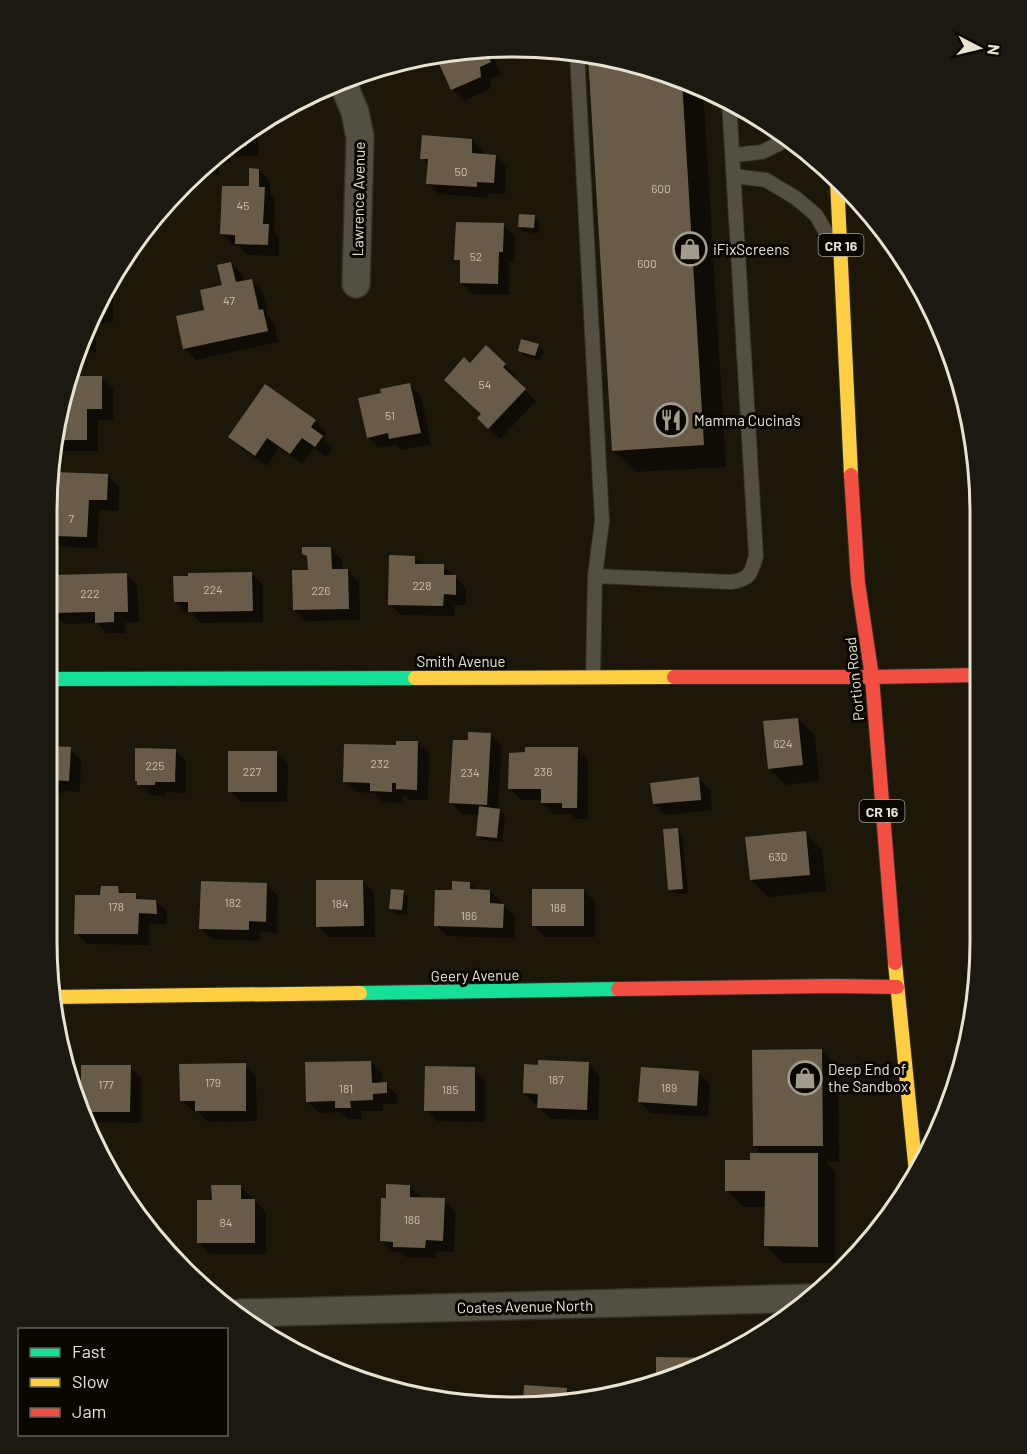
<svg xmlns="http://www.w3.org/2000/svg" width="1027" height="1454" font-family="Barlow,sans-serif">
	<rect width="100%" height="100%" fill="#1c1708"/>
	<path fill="#0007" d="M490 49 501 74 490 79 491 88 464 101 453 90 436 54 452 51Z
		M590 55 634 62 703 88 726 467 635 472 613 450Z
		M259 124 258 156H231V163H219V175L203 174 199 170 205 163Z
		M472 140 483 151V155L495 156 506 167 505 194 488 193V198L439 194 428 183 429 165 422 158Z
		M259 170 270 181V194L275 200 274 232 279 237V256L248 255 238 245H233L222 234 250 188Z
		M534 216 539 222V233L524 232 519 227Z
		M503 225 515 236 514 263 509 262V295L473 294 461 283 462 265 456 259Z
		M231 263 242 274 244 282 252 281 263 292 268 316 274 322 278 342 196 360 185 349 178 317 206 311 224 286Z
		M107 285 113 291V322L96 323V352L82 353Z
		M538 346 544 351 540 360 525 356 520 351Z
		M486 348 516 376 513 379 536 401 500 439 479 418 483 415 470 365Z
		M101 377 113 388V420H98V451H62L55 444 56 422 72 378Z
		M409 384 421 396 431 444 401 450 396 445 379 448 368 437 382 395Z
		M315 421 326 433 322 437 333 448 326 457 314 448 302 464 279 448 267 466 241 448 230 437Z
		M55 474 108 476 119 487 118 511 99 510 97 548 62 547 54 538Z
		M331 549 342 560V571H348L359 582 360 620 306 621 294 610 309 571V559L304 554Z
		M415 557 423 565 444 566 466 588V605H455L454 616 401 615 389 604Z
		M126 574 137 586 139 622 125 623V633H107L97 623 65 624 53 612V576Z
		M252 574 263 585V622L201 623 191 612 186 613 175 601Z
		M798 719 815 736 819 781 786 785 769 768Z
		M491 735 502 746 498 810 505 815 502 842 483 840 477 835 479 815 462 814 450 802 469 742Z
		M418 743 429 754 428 800H409L403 794V803L383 802 374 793 356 792 344 781 397 747Z
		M50 748 70 749 81 760 80 792 61 791 60 794H49Z
		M577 749 588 760V819H575L570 814H553L542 803V800H521L510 788Z
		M175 750 186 761V793L165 792V796L150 795 136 781Z
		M276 753 288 764 287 802H241L230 791Z
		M699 779 710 790 712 810 666 815 654 804Z
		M677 829 682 835 688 893 675 894 670 889Z
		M805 833 822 850 826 891 768 897 751 880Z
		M363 881 374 893 375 937H329L318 926Z
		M470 883 477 891H490L501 902V905H503L515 916 514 938 447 936 436 925 453 892Z
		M267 885 278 896 277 933 260 932V941L212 939 200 928Z
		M118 888 124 894 135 895 141 901H156L167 912V924H149V945L87 944 76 933 102 896Z
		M583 890 595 901V937H545L534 925Z
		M403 891 408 897 407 915 396 914 391 909Z
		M822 1051 838 1068 839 1162H826L835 1171V1263H783L766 1246V1207H744L727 1190 752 1161 762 1154 754 1146Z
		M371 1062 382 1073V1084H386L397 1095V1104H383V1111H361L362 1119H348L341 1112 319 1113 307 1101Z
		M588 1063 599 1075 598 1120 550 1119 539 1107V1104H535L524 1093Z
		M245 1065 256 1076 257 1121 208 1122 197 1111H193L181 1100Z
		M83 1067H130L141 1078V1123L94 1122 87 1116 82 1106Z
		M474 1069 485 1080V1122L437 1121 426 1110Z
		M699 1073 710 1084 708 1117 651 1113 640 1102Z
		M240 1186 252 1198V1201H255L266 1212V1254H210L199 1243 213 1202Z
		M409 1186 421 1197 444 1200 455 1211 454 1252 436 1251V1258L406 1257 400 1252H393L381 1240 387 1200Z
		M658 1359 719 1360 657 1378Z
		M526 1386 567 1389 578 1400V1402L525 1403Z
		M463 1395 492 1397 497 1403H462Z"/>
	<path fill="#685c49" d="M485 49 491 62 480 67 481 77 451 90 435 55 452 51Z
		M588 55 634 62 682 80 704 445 612 451Z
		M247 132V146L230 145Z
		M422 135 472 139V153L496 155 494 183 477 182V187L426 184 428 159H420Z
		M249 168 259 169V187H265L263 224H269L268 245 235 244V235L220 234 222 186H249Z
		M519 214 535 215 534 228 518 227Z
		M456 222 504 223 503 252H499L498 284 460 283V260H454Z
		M231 262 236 282 252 279 259 310 263 309 268 331 183 349 176 316 204 310 200 290 222 285 217 265Z
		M521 339 539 344 535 356 518 351Z
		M486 345 506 364 503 367 526 389 488 429 477 418 481 414 444 380 464 357 470 363Z
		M73 376H102V409H87V440H55L56 422Z
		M410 383 421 433 389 439 388 433 367 438 358 398 381 393 380 389Z
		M265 384 316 420 311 427 323 436 315 447 302 438 290 454 267 438 255 456 228 437Z
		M55 472 108 474 107 500H89L87 537 54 536Z
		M302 547H331L332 569H348L349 609 293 610 292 570H308L307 556 302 554Z
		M389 555 415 556V564H444V575H456V595L444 594 443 606 388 605Z
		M252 572 253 611 188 612V602H174L173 576H188V573Z
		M127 573 128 612H114V622L95 623V612L52 613 53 575Z
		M798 718 803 765 768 769 763 721Z
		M468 732 491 733 487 805 449 803 453 740H468Z
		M396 741H418L417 790 396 789V783H392V792L370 791V783L343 782 344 744 396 745Z
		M50 746 71 747 69 781 49 780Z
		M525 747H578L577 808H562V803H541V789H508L509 753 525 752Z
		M135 748 176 749 175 782H155V785H137V781H135Z
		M228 751H277V792H228Z
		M699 777 701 800 653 804 650 783Z
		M479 806 500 809 497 838 476 836Z
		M678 828 683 889 668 890 663 829Z
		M806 831 810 875 750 880 745 837Z
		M316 880H363L364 926 316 927Z
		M201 881 267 883 266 922 249 921V930L199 929Z
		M452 881 470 882V889L490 890V903L504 904 503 928 434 926 435 890H452Z
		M101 886H118L119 893H136V899L156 900 157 914 139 913 138 934H74L75 895H100Z
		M391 889 404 890 402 910 389 909Z
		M532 889H584V926H532Z
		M822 1049 823 1146H753L752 1050Z
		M538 1060 589 1062 587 1110 537 1108 538 1094 523 1093 524 1064 538 1065Z
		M371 1061 372 1083 387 1082V1093L373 1094V1100L350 1101 351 1108H335V1101L306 1102 305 1062Z
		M246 1063V1111H195V1101H180L179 1064Z
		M81 1065H131L130 1112H85L81 1102Z
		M425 1066 475 1067V1111H424Z
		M641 1067 699 1071 697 1106 638 1102Z
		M750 1153H818V1247L764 1246 765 1191H725V1160H750Z
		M386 1184 410 1185V1197L445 1198 443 1241 426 1240 425 1248 393 1247V1242L380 1241 381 1198H386Z
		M211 1185H241V1199H255V1243H197V1200H212Z
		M656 1357 722 1358 656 1379Z
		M524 1385 567 1388 566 1403H523Z
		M461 1393 493 1395 492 1403H461Z"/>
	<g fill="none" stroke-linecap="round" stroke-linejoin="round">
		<defs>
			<path id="lane" d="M577 53 602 521 595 576 731 582C751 579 751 573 756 556L729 101
				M733 155 762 152 790 138
				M734 176 766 180 796 198 816 215 827 234 830 242
				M593 677 595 576"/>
			<path id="street" d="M342 81 355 112 360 137 356 284
				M240 1313 811 1298"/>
			<path id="fast" d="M51 679 415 678
				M360 993 618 989"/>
			<path id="slow" d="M837 180 851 475
				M415 678 674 677
				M895 963 916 1173
				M54 997 360 993"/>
			<path id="jam" d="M851 475 858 583 872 677 895 963
				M674 677H872L978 675
				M618 989 833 986 897 987"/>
		</defs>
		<use href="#lane" stroke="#343026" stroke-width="16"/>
		<use href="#street" stroke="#343026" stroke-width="30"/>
		<use href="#fast" stroke="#343026" stroke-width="16"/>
		<use href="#slow" stroke="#343026" stroke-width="16"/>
		<use href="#jam" stroke="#343026" stroke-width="16"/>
		<use href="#lane" stroke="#534f43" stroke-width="14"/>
		<use href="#street" stroke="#534f43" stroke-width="27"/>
		<use href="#fast" stroke="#16e098" stroke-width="14"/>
		<use href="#slow" stroke="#ffcf43" stroke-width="14"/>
		<use href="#jam" stroke="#f24e42" stroke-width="14"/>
	</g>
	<defs>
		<symbol id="shop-ring" viewBox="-11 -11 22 22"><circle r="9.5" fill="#0a0700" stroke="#a19c8b" stroke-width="1.5"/><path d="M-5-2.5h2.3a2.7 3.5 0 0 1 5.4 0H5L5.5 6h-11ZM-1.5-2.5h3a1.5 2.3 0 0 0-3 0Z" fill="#a19c8b"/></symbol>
		<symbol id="restaurant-ring" viewBox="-11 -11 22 22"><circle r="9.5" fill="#0a0700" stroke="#a19c8b" stroke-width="1.5"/><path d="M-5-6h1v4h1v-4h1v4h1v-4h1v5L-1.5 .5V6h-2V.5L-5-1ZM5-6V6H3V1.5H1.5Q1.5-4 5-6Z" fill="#a19c8b"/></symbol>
	</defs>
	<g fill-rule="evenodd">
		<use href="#shop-ring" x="671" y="230" width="38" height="38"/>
		<use href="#restaurant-ring" x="652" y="401" width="38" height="38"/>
		<use href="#shop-ring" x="786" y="1059" width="38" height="38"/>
	</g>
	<g text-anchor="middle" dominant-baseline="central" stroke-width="6" stroke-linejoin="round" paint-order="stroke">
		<g font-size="12" fill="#c8c1af">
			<text x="461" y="171">50</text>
			<text x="661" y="188">600</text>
			<text x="243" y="205">45</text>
			<text x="476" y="256">52</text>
			<text x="647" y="263">600</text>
			<text x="229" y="300">47</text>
			<text x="485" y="384">54</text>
			<text x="390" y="415">51</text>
			<text x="71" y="518">7</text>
			<text x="422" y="585">228</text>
			<text x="213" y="589">224</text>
			<text x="321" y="590">226</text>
			<text x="90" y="593">222</text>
			<text x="783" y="743">624</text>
			<text x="380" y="763">232</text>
			<text x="155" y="765">225</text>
			<text x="252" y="771">227</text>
			<text x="543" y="771">236</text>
			<text x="470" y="772">234</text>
			<text x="778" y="856">630</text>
			<text x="233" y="902">182</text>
			<text x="340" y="903">184</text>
			<text x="116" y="906">178</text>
			<text x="558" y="907">188</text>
			<text x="469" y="915">186</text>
			<text x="556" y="1079">187</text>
			<text x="213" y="1082">179</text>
			<text x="106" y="1084">177</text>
			<text x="669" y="1087">189</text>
			<text x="346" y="1088">181</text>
			<text x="450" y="1089">185</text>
			<text x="412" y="1219">186</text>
			<text x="226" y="1222">84</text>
		</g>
		<g fill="#0a0700" stroke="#a5a192" stroke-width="1.5">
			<rect x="818.5" y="234" width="45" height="22" rx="4.5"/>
			<rect x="859.5" y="800" width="45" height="22" rx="4.5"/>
		</g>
		<g font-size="14" font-weight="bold" fill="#e8e3d1">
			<text x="841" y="245">CR 16</text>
			<text x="882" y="811">CR 16</text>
		</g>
		<g font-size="15" fill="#e8e3d1" stroke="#0a0700">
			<text transform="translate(358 199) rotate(-89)">Lawrence Avenue</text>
			<text x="461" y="661">Smith Avenue</text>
			<text transform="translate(854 679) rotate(-96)">Portion Road</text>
			<text transform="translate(475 975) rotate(-1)">Geery Avenue</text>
			<text transform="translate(525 1306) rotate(-1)">Coates Avenue North</text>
		</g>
		<g font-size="15" fill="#e8e3d1" stroke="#0a0700" text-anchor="start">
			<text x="713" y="249">iFixScreens</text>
			<text x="694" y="420">Mamma Cucina's</text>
			<text x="828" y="1069">Deep End of<tspan x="828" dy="17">the Sandbox</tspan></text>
		</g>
	</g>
	<path d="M0 0H1027V1454H0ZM513 57H514A456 456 0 0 1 970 513V941A456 456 0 0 1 514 1397H513A456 456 0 0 1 57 941V513A456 456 0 0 1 513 57Z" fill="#1c1911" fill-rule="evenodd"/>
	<path fill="none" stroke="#e8e3d1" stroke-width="3" d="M513 57H514A456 456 0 0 1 970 513V941A456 456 0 0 1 514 1397H513A456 456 0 0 1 57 941V513A456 456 0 0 1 513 57Z"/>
	<rect x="18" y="1328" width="210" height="108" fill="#0a0700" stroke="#635f54" stroke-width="1.5"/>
	<rect x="30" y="1348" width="30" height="9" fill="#16e098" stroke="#635f54" stroke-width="1.5"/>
	<text x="72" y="1358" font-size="18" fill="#e8e3d1">Fast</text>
	<rect x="30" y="1378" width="30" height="9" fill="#ffcf43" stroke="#635f54" stroke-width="1.5"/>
	<text x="72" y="1388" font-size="18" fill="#e8e3d1">Slow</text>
	<rect x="30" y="1408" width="30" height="9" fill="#f24e42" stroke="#635f54" stroke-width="1.5"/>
	<text x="72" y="1418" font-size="18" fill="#e8e3d1">Jam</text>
	<g transform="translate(979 48) rotate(97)" stroke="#0a0700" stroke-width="4.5" paint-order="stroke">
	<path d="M0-4.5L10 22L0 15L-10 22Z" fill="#e8e3d1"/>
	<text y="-9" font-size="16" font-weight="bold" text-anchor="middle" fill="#e8e3d1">N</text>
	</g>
</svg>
